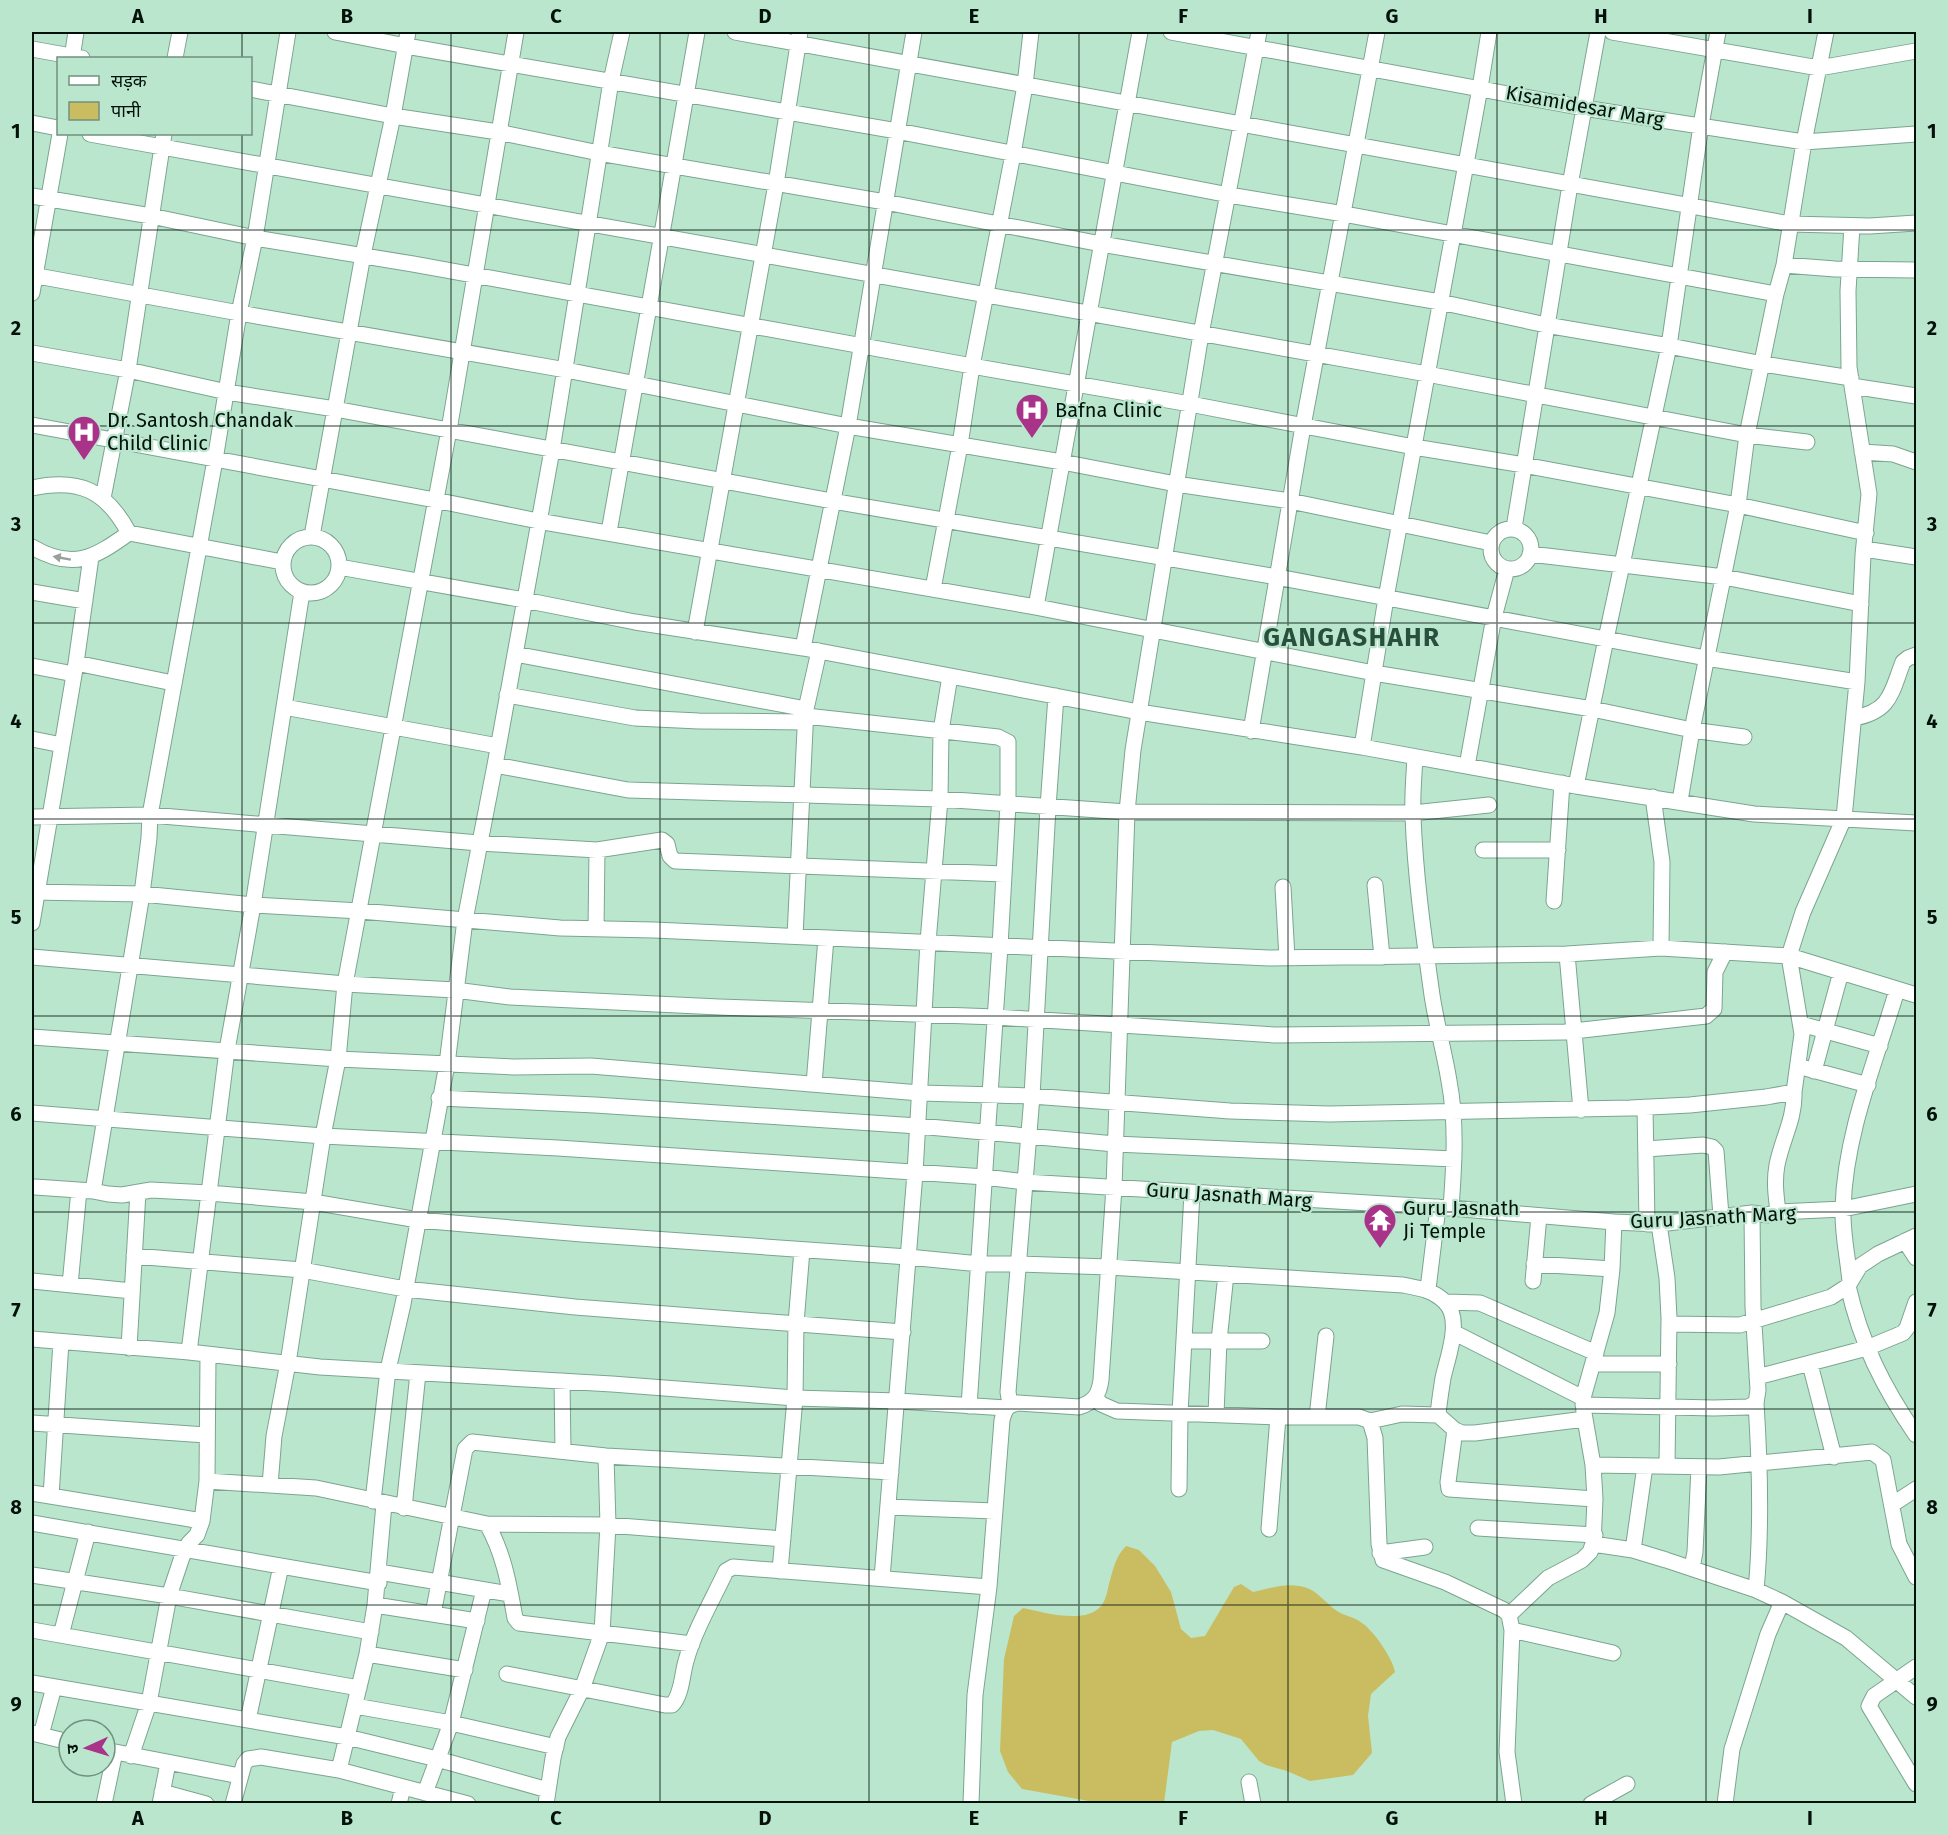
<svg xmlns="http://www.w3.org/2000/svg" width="1948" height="1835" font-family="'Fira Sans','Noto Sans Devanagari',sans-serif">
	<rect width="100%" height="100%" fill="#bae6ce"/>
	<path fill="#cabc61" d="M1126 1546 1139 1550 1155 1566 1171 1592 1181 1629 1191 1638 1205 1636 1234 1587 1241 1584 1253 1592C1268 1589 1284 1583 1299 1586 1316 1588 1324 1602 1337 1611 1345 1616 1355 1617 1362 1623 1374 1631 1393 1659 1395 1672L1371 1694 1368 1716 1372 1753 1353 1775 1310 1781 1287 1771 1266 1765 1259 1761 1241 1739 1213 1730 1199 1731 1172 1742 1164 1803H1100L1022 1789 1008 1772 1000 1751 1004 1659 1014 1616 1023 1608C1042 1612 1086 1625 1101 1606 1106 1600 1107 1592 1109 1584 1113 1570 1115 1557 1126 1546Z"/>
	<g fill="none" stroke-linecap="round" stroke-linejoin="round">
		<defs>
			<path id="minor" d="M335 32 406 46 897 131 1229 195 1344 214 1776 294
				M735 32 1790 224 1870 226 1916 223
				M1171 32 1584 108 1804 142 1916 134
				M1612 32 1819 68 1916 51
				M32 49 82 58
				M72 58 76 32
				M175 58 180 32
				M250 89 393 116 498 132 599 153 885 202 1101 244 1440 302 1546 325 1669 346 1763 364 1851 378
				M32 123 58 128
				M90 134 1427 374 1747 435 1807 442
				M32 196 151 216 255 238 413 264 972 366 1190 404 1414 447 1524 465 1738 505 1866 533
				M1784 265 1835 269 1916 270
				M32 275 239 313 566 370 848 426 1062 462 1176 484 1290 501 1491 543
				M32 293 60 134
				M32 353 128 370 227 392 335 409 832 501 1277 577 1706 658 1857 682
				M1852 386 1916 396
				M32 425 435 500 538 521 1036 607 1374 673 1592 709 1692 730 1744 737
				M1862 452 1893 454 1916 462
				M32 488C79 478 106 490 129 533
				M103 498 128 370 164 134
				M1514 528 1570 185 1598 32
				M1491 549a20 20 0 1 1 40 0a20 20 0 1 1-40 0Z
				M609 532C638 365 669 199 697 32
				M312 536 363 255 393 116 408 32
				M283 565a28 28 0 1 1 56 0a28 28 0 1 1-56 0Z
				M32 547C73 571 94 558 129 533L282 562
				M1864 549 1916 557
				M1530 554 1724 577 1861 604
				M339 567 524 600 635 622 803 648 1139 712 1362 747 1576 786 1754 814 1916 823
				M933 589 960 445 972 366 1013 154 1025 85 1031 32
				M32 592 85 601
				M1036 607 1140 32
				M695 632 776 184 800 32
				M803 648 848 426 914 32
				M515 654 806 709
				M76 663 173 683
				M32 666 74 674
				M507 695 635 718 699 721 805 722
				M284 707 498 746
				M806 716 998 737 1008 742V804L1000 946 969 1406
				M1854 718C1891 711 1891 693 1903 662L1908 658 1916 655
				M1251 731 1303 426 1377 32
				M32 739 62 745
				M1362 747 1386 598 1480 88 1489 32
				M1415 757C1414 776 1412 796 1413 816 1415 873 1423 931 1431 988 1435 1020 1444 1050 1449 1081 1457 1123 1454 1167 1451 1208
				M495 765 628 790 940 799 1127 812 1413 813 1489 805
				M1467 766 1494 617 1507 569
				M1576 786 1606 639 1669 346 1701 125 1718 32
				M1653 797 1662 862 1661 948
				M1680 801 1692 730 1738 505 1747 435 1776 294 1784 265 1804 142 1826 32
				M32 817 150 815 479 843 597 850 662 840 667 844 670 856 675 861 1004 874
				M1483 850H1558
				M1375 885 1382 957
				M1283 887 1287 958
				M32 892 142 894 253 905 360 911 560 928 654 930 1269 958 1567 954 1661 948 1789 956 1916 995
				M1554 901 1562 783
				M32 923 76 663 91 557
				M596 929 597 850
				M795 936 806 709 819 651
				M1567 954 1581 1110
				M32 957 345 984 455 990 510 997 719 1007 996 1017 1275 1035 1565 1032 1706 1016 1714 1009 1715 972 1725 952
				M1801 1024 1880 1046
				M32 1037 338 1059 513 1067 591 1066 920 1093 1032 1096 1230 1111 1329 1114 1630 1108 1690 1105 1766 1097 1794 1092 1802 1034 1789 956 1803 912 1844 818 1857 682 1863 555 1869 494 1849 367 1848 291 1852 226
				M1805 1068 1868 1085
				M1814 1071 1841 972
				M814 1084 826 938
				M439 1098 595 1105 918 1126 1115 1144 1454 1159
				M1645 1107 1647 1224
				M32 1113 323 1136 558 1148 985 1177 1025 1182 1451 1208 1614 1222 1659 1224 1752 1213 1767 1215 1778 1212 1843 1209 1916 1194
				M1646 1149 1703 1145 1712 1147 1716 1151 1721 1216
				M35 1187 93 1191 108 1194 122 1195 151 1190 209 1193 313 1202 418 1220 582 1234 908 1257 980 1264H1019L1109 1267 1403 1285C1419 1288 1433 1290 1445 1302 1463 1319 1447 1359 1443 1378 1441 1391 1439 1403 1438 1415
				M93 1191 142 894 149 838 150 815 215 460 239 313 255 238 288 32
				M1778 1212C1776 1196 1774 1181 1777 1165 1782 1139 1795 1119 1794 1092
				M1659 1224 1667 1278 1669 1318 1667 1466
				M1905 1241 1916 1258
				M134 1256 302 1270 405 1289 575 1307 903 1332
				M1534 1264 1612 1269
				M32 1281 132 1291
				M1533 1281 1539 1216
				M1850 1282C1848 1258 1842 1233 1843 1208 1845 1133 1876 1061 1897 990
				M70 1285 79 1190
				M1848 1286C1861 1343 1883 1387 1916 1435
				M1428 1289 1438 1207
				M1446 1302 1480 1303 1596 1353
				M1669 1324 1740 1325 1831 1297 1848 1286 1860 1266 1878 1254 1916 1236
				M1453 1332 1583 1398
				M32 1339 189 1352 320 1367 612 1384 795 1398 898 1401 1006 1408
				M1184 1341H1262
				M129 1348 138 1192
				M189 1352 227 1050 253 905 302 592
				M1593 1364H1669
				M1810 1364 1834 1457
				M1757 1377 1867 1348 1903 1333 1907 1328 1916 1302
				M562 1381 563 1451
				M1096 1398 1101 1404 1117 1411 1278 1417H1359L1370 1421 1375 1438 1379 1544 1383 1560 1445 1582 1504 1610 1509 1615 1512 1630 1507 1752 1514 1804
				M1756 1403C1760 1465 1762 1528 1756 1590
				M1010 1404 1008 1392 1032 1096 1048 807 1056 696
				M1583 1405 1714 1408 1748 1407 1756 1403 1758 1390 1753 1307 1752 1213
				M1216 1414 1219 1341 1226 1274
				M1317 1417 1326 1336
				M1370 1421 1402 1414 1438 1415 1455 1430 1462 1433H1475L1585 1419
				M32 1423 206 1435
				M1455 1430 1448 1482 1449 1489 1595 1499
				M1593 1465 1719 1467 1872 1452 1883 1460 1899 1544 1916 1577
				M207 1481 316 1488 487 1524 608 1525 783 1539
				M270 1485 274 1436 288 1363 323 1136 338 1059 345 984 449 430 516 32
				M1179 1489 1180 1413 1192 1193
				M32 1493 202 1521
				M51 1496 61 1342
				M373 1501 388 1370 403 1304 447 1064 465 920 495 765 552 450 611 81 622 32
				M1893 1504 1916 1489
				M888 1507 995 1511
				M404 1508 418 1373
				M32 1523 379 1583
				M487 1524C504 1554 509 1585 515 1618L519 1623 692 1644
				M1478 1528 1595 1535
				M1269 1529 1278 1417
				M1593 1544 1633 1550 1666 1560 1756 1590 1782 1602 1846 1638 1916 1697
				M1633 1550 1645 1466
				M1380 1553 1425 1547
				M1692 1568 1695 1552 1699 1467
				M780 1571 795 1398 796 1323 802 1250
				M379 1572 510 1594
				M32 1575 169 1596 371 1632
				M882 1578 915 1173 928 942 940 799 941 731 950 676
				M375 1605 477 1621
				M433 1614 465 1449 472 1442 606 1456 891 1472
				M1509 1615 1548 1578 1582 1560 1590 1552 1593 1544 1595 1499 1593 1465 1584 1413 1583 1398 1607 1313 1612 1269 1614 1222
				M32 1630 359 1688
				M1512 1630 1613 1653
				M61 1635 88 1532
				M367 1654 465 1670
				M1916 1667 1874 1696 1869 1706 1916 1784
				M507 1674 665 1705H672C682 1695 682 1674 686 1661 694 1631 713 1599 726 1571L733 1567 989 1587
				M32 1683 347 1737 437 1759 548 1790
				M355 1706 451 1723 556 1747
				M248 1720 281 1566
				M32 1733 69 1742
				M41 1735 54 1687
				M105 1750 240 1776
				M131 1756 149 1703 169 1596 182 1557 189 1543 197 1535 202 1521 207 1481 208 1355
				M339 1770 367 1654 375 1605 384 1504
				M1249 1782 1253 1804
				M162 1792 206 1804
				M425 1793 451 1723 484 1590
				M104 1804 115 1752
				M160 1804 168 1763
				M233 1804 244 1764 248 1759 261 1757 339 1770 468 1804
				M399 1804 403 1787
				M546 1804 553 1758 558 1737 582 1689 602 1633 608 1525 606 1456
				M971 1804 975 1695 989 1587 1002 1420C1005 1409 1007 1405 1018 1403L1079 1407C1094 1402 1099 1395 1101 1380L1114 1187 1127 812 1133 750 1201 334 1259 32
				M1591 1804 1627 1784
				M1725 1804 1732 1749 1768 1634 1782 1602"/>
		</defs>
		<use href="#minor" stroke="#7ba58f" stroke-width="17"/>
		<use href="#minor" stroke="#fff" stroke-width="15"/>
	</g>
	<defs><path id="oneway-solid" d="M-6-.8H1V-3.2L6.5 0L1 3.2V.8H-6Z" transform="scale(1.5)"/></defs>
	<use fill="#9aa09d" href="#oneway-solid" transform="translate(62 558) rotate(-170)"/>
	<path fill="none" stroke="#021109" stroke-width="1.5" stroke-opacity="0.55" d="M242 32V58M451 32V1804M660 32V1804M869 32V1804M1079 32V1804M1288 32V1804M1497 32V1804M1706 32V1804M242 134V1804M32 230H1916M32 426H1916M32 623H1916M32 819H1916M32 1016H1916M32 1212H1916M32 1409H1916M32 1605H1916"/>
	<defs>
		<symbol id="hospital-pin" viewBox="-11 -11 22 30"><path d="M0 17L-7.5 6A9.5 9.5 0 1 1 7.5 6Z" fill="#aa338a" stroke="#bae6ce"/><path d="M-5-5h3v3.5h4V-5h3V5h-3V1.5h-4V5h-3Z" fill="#fff"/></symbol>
		<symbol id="temple-pin" viewBox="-11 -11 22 30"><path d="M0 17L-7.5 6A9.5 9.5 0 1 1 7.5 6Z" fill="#aa338a" stroke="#bae6ce"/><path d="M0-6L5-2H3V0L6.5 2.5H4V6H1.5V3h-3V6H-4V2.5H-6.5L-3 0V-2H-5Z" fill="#fff"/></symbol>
	</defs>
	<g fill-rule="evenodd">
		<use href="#hospital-pin" x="1013" y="391" width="38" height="52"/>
		<use href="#hospital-pin" x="65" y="413" width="38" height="52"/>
		<use href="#temple-pin" x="1361" y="1201" width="38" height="52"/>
	</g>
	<g text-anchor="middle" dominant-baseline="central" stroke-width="4.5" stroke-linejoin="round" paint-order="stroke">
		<g font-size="20" fill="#021109" stroke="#bae6ce">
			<text transform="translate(1585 106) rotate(10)">Kisamidesar Marg</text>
			<text transform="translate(1229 1195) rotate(4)">Guru Jasnath Marg</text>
			<text transform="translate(1713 1217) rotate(-3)">Guru Jasnath Marg</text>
		</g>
		<g font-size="20" fill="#021109" stroke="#bae6ce" text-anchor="start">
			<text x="1055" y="410">Bafna Clinic</text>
			<text x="107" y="420">Dr. Santosh Chandak<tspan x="107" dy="23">Child Clinic</tspan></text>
			<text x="1403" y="1208">Guru Jasnath<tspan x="1403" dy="23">Ji Temple</tspan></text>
		</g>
		<g font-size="26" font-weight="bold" letter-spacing="1.5" fill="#28503d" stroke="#bae6ce">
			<text x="1352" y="637">GANGASHAHR</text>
		</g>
	</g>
	<rect width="1948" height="1835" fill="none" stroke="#bae6ce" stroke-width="66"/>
	<rect x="57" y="57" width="195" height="78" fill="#bae6ce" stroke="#70917f" stroke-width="1.5"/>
	<rect x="69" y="76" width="30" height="9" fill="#ffffff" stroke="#70917f" stroke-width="1.5"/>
	<text x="111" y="87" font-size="18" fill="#021109">सड़क</text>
	<rect x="69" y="102" width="30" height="18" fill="#cabc61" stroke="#70917f" stroke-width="1.5"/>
	<text x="111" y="117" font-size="18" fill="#021109">पानी</text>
	<g transform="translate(87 1748) rotate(266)"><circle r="28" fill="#bae6ce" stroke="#70917f" stroke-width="1.5"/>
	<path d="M0-4.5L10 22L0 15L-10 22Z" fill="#aa338a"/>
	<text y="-9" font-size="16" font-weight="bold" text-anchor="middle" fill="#021109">उ</text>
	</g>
	<rect x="33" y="33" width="1882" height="1769" fill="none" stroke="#021109" stroke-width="2"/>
	<g font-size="20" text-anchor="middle" font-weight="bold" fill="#021109">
		<text x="138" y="23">A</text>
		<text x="347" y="23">B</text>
		<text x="556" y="23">C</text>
		<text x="765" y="23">D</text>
		<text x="974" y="23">E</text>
		<text x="1183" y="23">F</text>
		<text x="1392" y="23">G</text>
		<text x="1601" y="23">H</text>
		<text x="1810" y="23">I</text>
		<text x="16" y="138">1</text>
		<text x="1932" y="138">1</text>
		<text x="16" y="335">2</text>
		<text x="1932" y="335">2</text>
		<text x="16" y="531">3</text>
		<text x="1932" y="531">3</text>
		<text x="16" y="728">4</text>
		<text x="1932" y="728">4</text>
		<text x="16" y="924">5</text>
		<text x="1932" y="924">5</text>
		<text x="16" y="1121">6</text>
		<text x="1932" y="1121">6</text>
		<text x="16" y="1317">7</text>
		<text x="1932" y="1317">7</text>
		<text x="16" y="1514">8</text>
		<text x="1932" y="1514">8</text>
		<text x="16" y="1711">9</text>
		<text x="1932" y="1711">9</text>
		<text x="138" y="1825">A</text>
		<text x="347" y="1825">B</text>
		<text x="556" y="1825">C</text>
		<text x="765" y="1825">D</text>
		<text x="974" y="1825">E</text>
		<text x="1183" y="1825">F</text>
		<text x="1392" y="1825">G</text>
		<text x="1601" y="1825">H</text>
		<text x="1810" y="1825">I</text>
	</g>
</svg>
